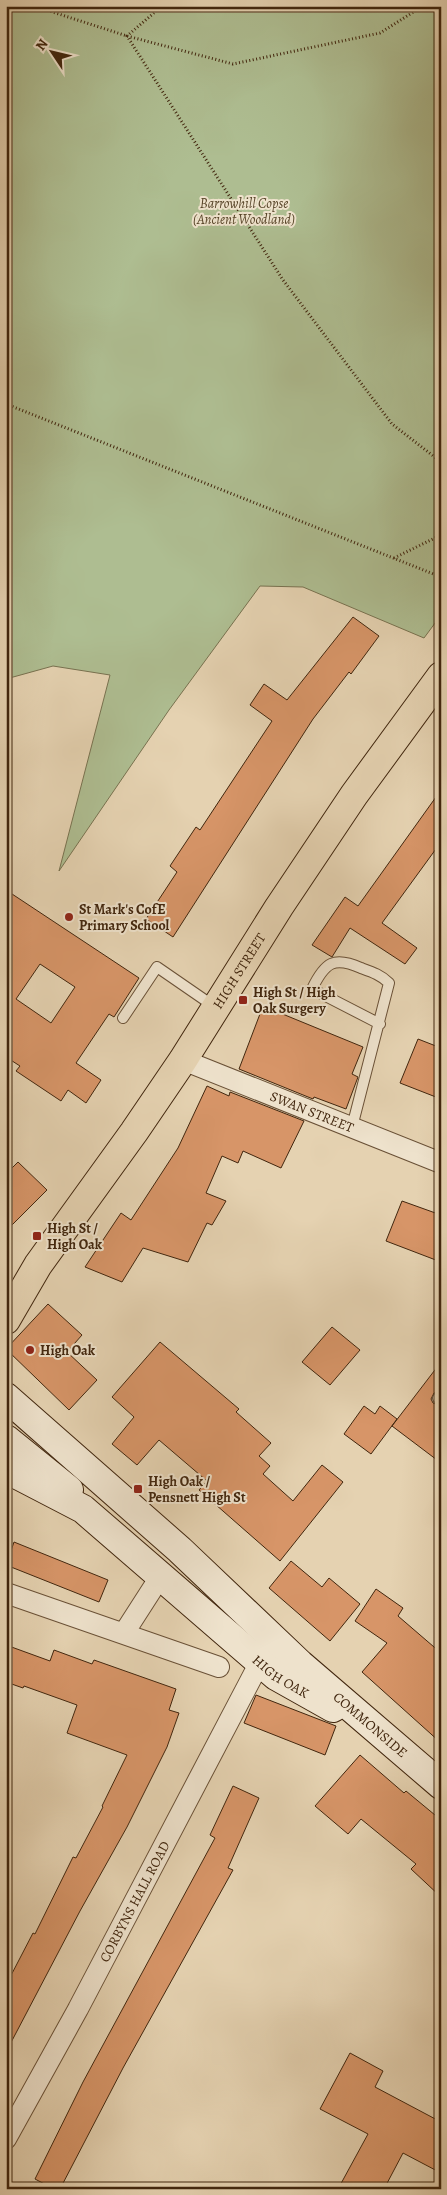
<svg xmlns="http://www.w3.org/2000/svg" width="447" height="2195" font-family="Alegreya,serif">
	<rect width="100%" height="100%" fill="#e5d2b1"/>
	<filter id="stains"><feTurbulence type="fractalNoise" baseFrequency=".004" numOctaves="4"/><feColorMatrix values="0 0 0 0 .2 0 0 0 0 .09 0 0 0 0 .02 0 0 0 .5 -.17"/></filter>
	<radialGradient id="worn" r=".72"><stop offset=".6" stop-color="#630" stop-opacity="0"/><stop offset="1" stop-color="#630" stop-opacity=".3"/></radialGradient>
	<path fill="#aebd91" stroke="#787250" d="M6 6H441V615L424 638 303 587 260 586 169 710 59 871 110 675 53 666 6 679Z"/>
	<path fill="#d79568" stroke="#41260e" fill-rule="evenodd" d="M353 617 379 636 351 674 349 672 313 719 173 937 146 919 177 872 170 866 196 827 200 830 272 721 250 705 264 684 287 700Z
		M441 790V842L382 923 417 948 405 964 350 928 332 957 312 945 345 897 358 906Z
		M6 890 139 978 114 1017 109 1014 76 1063 101 1080 86 1103 68 1090 61 1101 16 1071 20 1066 6 1057ZM40 964 75 987 51 1023 16 999Z
		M263 1006 363 1047 352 1074 358 1077 346 1109 314 1097 313 1099 239 1069Z
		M418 1039 441 1048V1099L400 1083Z
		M207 1086 229 1096 230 1092 304 1121 281 1168 243 1151 238 1163 222 1156 206 1193 226 1201 212 1225 207 1223 188 1262 143 1248 122 1282 85 1267 121 1213 131 1220 178 1148Z
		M18 1162 47 1190 6 1231V1174Z
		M402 1201 441 1215V1262L386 1241Z
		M48 1304 82 1335 67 1352 97 1380 69 1410 6 1349Z
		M332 1327 360 1350 330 1385 302 1362Z
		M160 1342 239 1409 236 1412 271 1443 259 1456 270 1466 263 1474 293 1501 322 1465 343 1482 280 1561 199 1490 207 1481 159 1440 137 1465 112 1444 134 1417 112 1397Z
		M441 1362V1392L434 1393 431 1399 433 1403 441 1406V1463L392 1426Z
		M364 1406 375 1414 380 1406 397 1419 371 1454 344 1434Z
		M14 1542 108 1580 99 1602 6 1565Z
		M291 1561 322 1587 329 1578 360 1604 330 1641 269 1588Z
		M376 1589 403 1608 398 1616 441 1653V1743L362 1672 387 1643 355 1621Z
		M6 1645 50 1661 54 1650 92 1664 94 1660 176 1689 169 1710 179 1713 167 1747 127 1827 80 1911 6 2052V1985L33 1933 35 1934 73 1857 76 1858 103 1807 102 1806 127 1755 67 1733 77 1705 24 1686 23 1688 6 1682Z
		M256 1695 336 1726 325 1755 244 1723Z
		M360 1755 404 1793 406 1791 441 1820V1897L411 1869 416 1864 361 1819 348 1834 315 1806Z
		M233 1786 259 1798 228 1868 233 1870 123 2068 60 2189H54L35 2179 83 2082 215 1838 210 1835Z
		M350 2053 383 2071 375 2087 441 2122V2173L403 2153 384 2189H338L368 2134 320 2109Z"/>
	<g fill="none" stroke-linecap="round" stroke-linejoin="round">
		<defs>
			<path id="lane" d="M123 1018 157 967 215 1007
				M352 1127 389 983C381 975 372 972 361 968 334 956 325 962 312 989L380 1024
				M438 1398 441 1399"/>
			<g id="street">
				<path id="s1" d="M183 1060 441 1163"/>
				<path d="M6 1593 219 1667"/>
				<path d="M124 1633 160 1577"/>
				<path id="s2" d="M6 2139 78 2009 260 1662"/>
			</g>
			<g id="secondary">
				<path id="s3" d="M6 1397 180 1550 300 1664 441 1785"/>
				<path d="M6 1439 69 1490"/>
				<path id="s4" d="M6 1469 83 1509 276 1676 333 1708"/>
			</g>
			<g id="primary">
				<path id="s5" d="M6 1320 38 1265 134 1132 183 1060 279 907 354 795 441 676"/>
			</g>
		</defs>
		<use href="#lane" stroke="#6a5137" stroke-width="12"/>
		<use href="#street" stroke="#6a5137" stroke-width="22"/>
		<use href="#secondary" stroke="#41260e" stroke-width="30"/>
		<use href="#primary" stroke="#41260e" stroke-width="30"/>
		<path stroke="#41260e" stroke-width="3" stroke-dasharray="1 2.5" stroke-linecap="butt" d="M34 6 127 36 233 64 380 33 423 6
			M162 6 127 36 283 280 392 424 441 462
			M6 404 441 577
			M394 558 441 535"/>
		<use href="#lane" stroke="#eee2cc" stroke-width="10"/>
		<use href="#street" stroke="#eee2cc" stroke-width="20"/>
		<use href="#secondary" stroke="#eee2cc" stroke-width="28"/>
		<use href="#primary" stroke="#e5d2b1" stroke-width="28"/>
	</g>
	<g fill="#8f2418" stroke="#eee2cc" stroke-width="2">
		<circle cx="69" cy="917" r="5"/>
		<rect x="238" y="995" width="10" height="10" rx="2.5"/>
		<rect x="32" y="1231" width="10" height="10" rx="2.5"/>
		<circle cx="30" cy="1350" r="5"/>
		<rect x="133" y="1484" width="10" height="10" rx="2.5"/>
	</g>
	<g text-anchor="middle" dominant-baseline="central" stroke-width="4" stroke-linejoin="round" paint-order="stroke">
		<g font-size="14" font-style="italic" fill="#574428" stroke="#eee2cc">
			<text x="244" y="203">Barrowhill Copse<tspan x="244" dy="16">(Ancient Woodland)</tspan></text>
		</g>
		<g font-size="14" font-weight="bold" fill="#41260e" stroke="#eee2cc" text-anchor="start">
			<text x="79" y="909">St Mark's CofE<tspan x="79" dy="16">Primary School</tspan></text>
			<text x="253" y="992">High St / High<tspan x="253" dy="16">Oak Surgery</tspan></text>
			<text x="47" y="1228">High St /<tspan x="47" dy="16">High Oak</tspan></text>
			<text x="40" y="1350">High Oak</text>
			<text x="148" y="1481">High Oak /<tspan x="148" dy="16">Pensnett High St</tspan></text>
		</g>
		<g font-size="14" fill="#41260e" stroke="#eee2cc">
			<text stroke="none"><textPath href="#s5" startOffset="420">HIGH STREET</textPath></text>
			<text stroke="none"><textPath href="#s1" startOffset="139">SWAN STREET</textPath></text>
			<text stroke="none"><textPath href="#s4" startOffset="346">HIGH OAK</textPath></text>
			<text stroke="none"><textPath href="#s3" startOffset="490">COMMONSIDE</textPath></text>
			<text stroke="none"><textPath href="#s2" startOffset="270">CORBYNS HALL ROAD</textPath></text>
		</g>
	</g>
	<rect width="447" height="2195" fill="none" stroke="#e5d2b1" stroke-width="25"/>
	<rect x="8" y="8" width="432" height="2180" fill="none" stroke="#41260e" stroke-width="2.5"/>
	<rect x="12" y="12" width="422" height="2170" fill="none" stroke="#41260e"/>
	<g transform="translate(52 52) rotate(305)" stroke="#eee2cc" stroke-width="4" paint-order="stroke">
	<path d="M0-4L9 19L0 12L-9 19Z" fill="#41260e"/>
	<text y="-8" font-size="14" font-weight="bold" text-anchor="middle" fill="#41260e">N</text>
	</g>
	<rect width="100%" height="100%" filter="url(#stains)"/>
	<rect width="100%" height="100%" fill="url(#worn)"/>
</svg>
